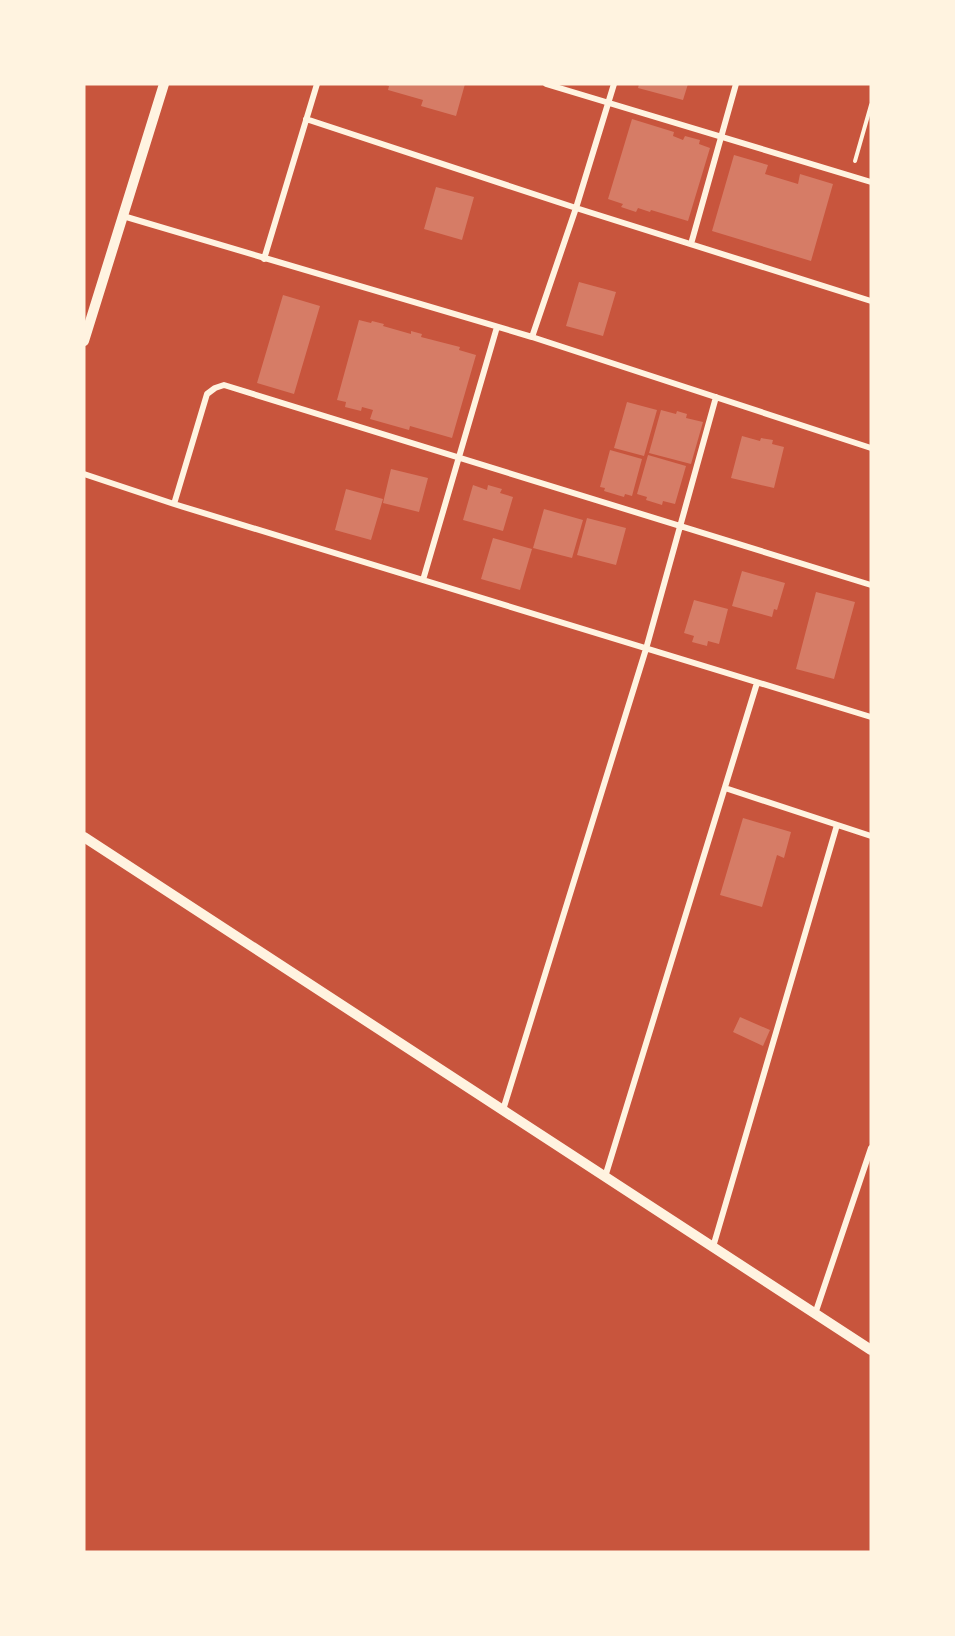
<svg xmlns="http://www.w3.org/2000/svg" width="955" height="1636" font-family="Karla,sans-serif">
	<rect width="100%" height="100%" fill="#c8553d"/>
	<path fill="#d67c66" d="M383 84H465L456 116 421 106 423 100 388 90 389 86Z
		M639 84H688L683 100 638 88Z
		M632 119 674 132 673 136 683 140 685 136 700 140 699 144 710 148 688 221 651 210 650 212 638 208 636 212 621 207 623 204 608 199Z
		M734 155 768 165 765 174 798 184 800 174 833 184 811 261 712 231Z
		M436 187 474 197 462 240 424 229Z
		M579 282 616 292 603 336 566 326Z
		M283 295 320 306 294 394 257 383Z
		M359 320 371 323 372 321 384 324 383 326 411 334V331L422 334 421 337 460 347 459 350 476 355 452 438 410 426 409 430 370 419 373 410 362 407 361 411 345 407 346 402 337 400Z
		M627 402 657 410 644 456 614 448Z
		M661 410 676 414 677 411 687 414 686 418 703 422 691 464 649 453Z
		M742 436 760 441 761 438 773 440 772 444 784 447 774 488 731 478Z
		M610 450 642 459 632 496 625 494 624 497 604 491 605 488 600 487Z
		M648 455 686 466 675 504 663 501 662 505 646 500 647 497 637 494Z
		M391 469 428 478 419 512 383 503Z
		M473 485 487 490 488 485 502 489 500 493 513 497 503 531 463 520Z
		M346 489 383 499 371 540 335 530Z
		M544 509 583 520 572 558 533 548Z
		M587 518 626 528 616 565 577 555Z
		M493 538 532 549 520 590 481 579Z
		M742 571 785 583 777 610 774 609 772 617 732 606Z
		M816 592 855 602 834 679 796 669Z
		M694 600 728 609 719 644 708 641 707 646 692 642 694 636 684 633Z
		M743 818 791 832 784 858 777 855 762 907 720 895Z
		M740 1017 770 1030 763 1046 733 1032Z"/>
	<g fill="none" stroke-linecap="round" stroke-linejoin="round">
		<path stroke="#fff3e0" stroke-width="4" d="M855 161 871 105"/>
		<path stroke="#fff3e0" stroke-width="6" d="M546 84 871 182
			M306 119 576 208 871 301
			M123 216 532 337 871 448
			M691 244 736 84
			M264 259 317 84
			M532 337 576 208 614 84
			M84 474 174 504 871 717
			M174 504 207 394 215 388 224 385 871 585
			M423 580 497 327
			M725 788 871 836
			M503 1110 646 649 716 397
			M605 1177 757 683
			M713 1247 837 825
			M815 1314 871 1148"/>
		<path stroke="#fff3e0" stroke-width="10" d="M84 341 164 84
			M84 837 871 1350"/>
	</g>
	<rect width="955" height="1636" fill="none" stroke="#fff3e0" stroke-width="171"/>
</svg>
